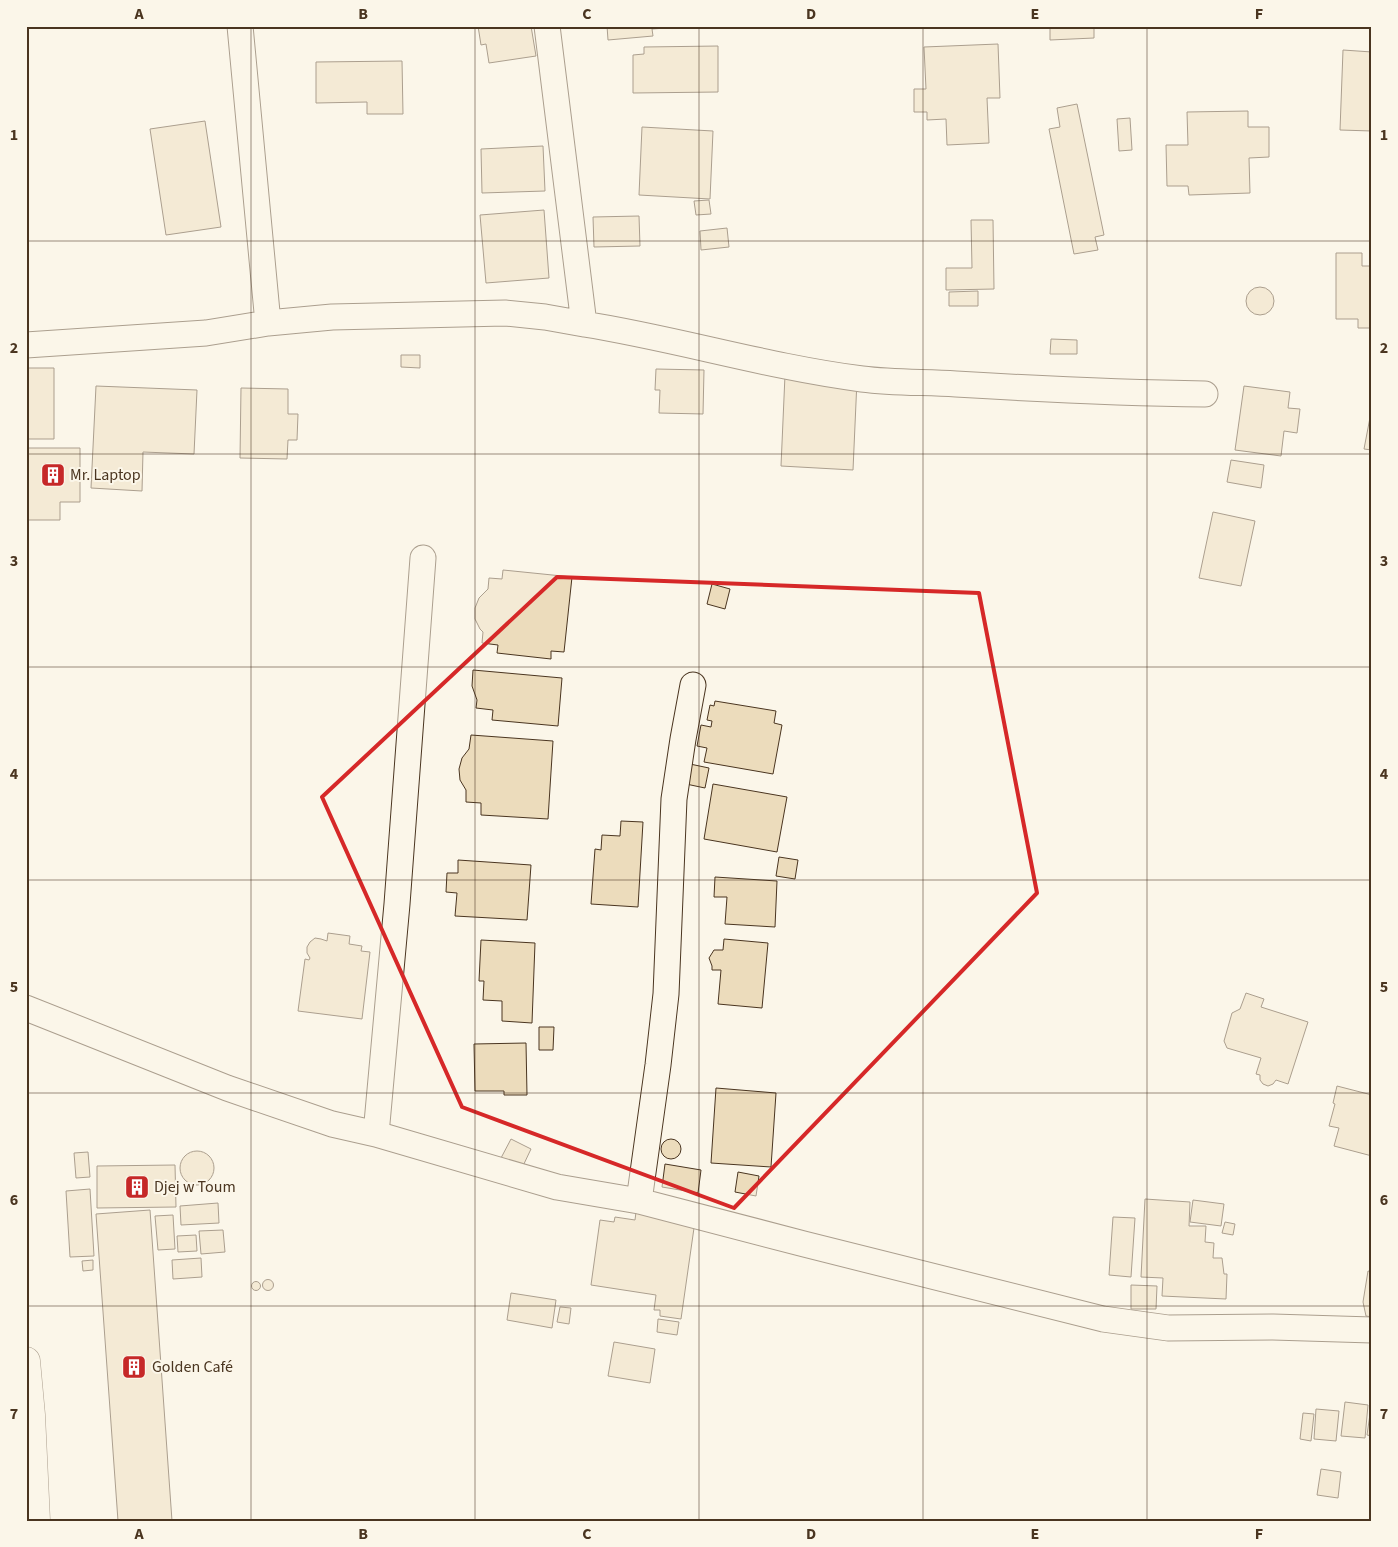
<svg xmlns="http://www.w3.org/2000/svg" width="1398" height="1547" font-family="'Source Sans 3',sans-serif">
	<rect width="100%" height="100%" fill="#fbf6e9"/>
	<path fill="#ecdcbc" stroke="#4a3520" d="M478 26H531L536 56 489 63 486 44 481 45Z
		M607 26H666V28L652 29 653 36 608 40Z
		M1050 26H1094V38L1050 40Z
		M998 44 1000 98H987L989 143 947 145 946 119 927 120V112H914V89H926L924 47Z
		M718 46V92L633 93V55L644 54V47Z
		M1343 50 1372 52V131L1340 130Z
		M402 61 403 114H367V102L316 103V62Z
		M1077 104 1104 235 1095 237 1098 250 1074 254 1049 129 1060 127 1057 108Z
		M1248 111V127H1269V157L1249 158 1250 193 1189 195 1188 186H1167L1166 145H1188L1187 112Z
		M1130 118 1132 150 1119 151 1117 119Z
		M205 121 221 227 166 235 150 129Z
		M642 127 713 131 710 199 639 195Z
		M543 146 545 191 482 193 481 149Z
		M709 200 711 214 696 215 694 201Z
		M544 210 549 278 486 283 480 215Z
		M639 216 640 246 594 247 593 217Z
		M971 220H993L994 289 946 290V268H972Z
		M727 228 729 247 701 250 700 231Z
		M1336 253H1362V266H1372V328H1358V319H1336Z
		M1246 301a14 14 0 1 1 28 0a14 14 0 1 1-28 0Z
		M978 291V306H949V292Z
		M1051 339 1077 340V354H1050Z
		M401 355H420V368L401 367Z
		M26 368H54V439H26Z
		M656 369 704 370 703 414 659 413 660 390H655Z
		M785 375 857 380 853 470 781 466Z
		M96 386 197 390 194 454 143 452 142 491 91 488Z
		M1244 386 1290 392 1288 408 1300 409 1297 433 1284 431 1281 456 1235 450Z
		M241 388 288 389V414H298L297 440H288L287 459 240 458Z
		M1372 407V450L1364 449Z
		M26 448H80V502H60V520H26Z
		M1231 460 1264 465 1261 488 1227 482Z
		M1213 512 1255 521 1241 586 1199 578Z
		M503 570 572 577 564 652 551 651V659L497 653 498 645 482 643 483 632 480 629 475 619V608L479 598 488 589 489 578 502 579Z
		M712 584 730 589 725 609 707 604Z
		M473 670 562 678 558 726 492 720 493 710 476 708 477 700 472 686Z
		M715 701 776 711 774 723 782 725 773 774 704 762 707 748 697 746 701 725 711 727 712 721 707 720 710 705 714 706Z
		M471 735 553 741 548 819 481 815V803L466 802V790L460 780 459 769 462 758 469 749Z
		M690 764 709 768 705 788 686 784Z
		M713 784 787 797 777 852 704 839Z
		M621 821 643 822 638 907 591 904 595 849 601 850 602 835 620 836Z
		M779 857 798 860 795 879 776 876Z
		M458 860 531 865 527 920 455 916 457 893 446 892 447 873H458Z
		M715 877 777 881 775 927 725 924 727 897H714Z
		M328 933 350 936 349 944 362 946 361 951 370 952 362 1019 298 1011 305 959 309 960 310 958 307 953V947L310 942 315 938 321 939 327 941Z
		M724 939 768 943 762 1008 718 1004 721 970H712V966L709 958 714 950H723Z
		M481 940 535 943 532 1023 502 1021V1001L483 1000 484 981H479Z
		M1246 993 1264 999 1261 1007 1308 1022 1288 1084 1276 1080 1273 1084 1268 1086 1263 1084 1260 1080V1075L1256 1074 1261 1058 1227 1048 1224 1041 1232 1013 1240 1009Z
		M539 1027H554L553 1050H539Z
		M526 1043 527 1095H504V1091H475L474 1044Z
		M1337 1086 1372 1095V1156L1334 1146 1339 1128 1329 1126 1335 1104 1333 1103Z
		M716 1088 776 1093 771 1167 711 1163Z
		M661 1149a10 10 0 1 1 20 0a10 10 0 1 1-20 0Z
		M511 1139 531 1149 522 1168 501 1158Z
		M180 1168a17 17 0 1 1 34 0a17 17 0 1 1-34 0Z
		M88 1152 90 1177 76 1178 74 1153Z
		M665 1164 701 1170 698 1193 662 1187Z
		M175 1165 176 1207 97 1208V1166Z
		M738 1172 759 1176 756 1196 735 1192Z
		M90 1189 94 1256 70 1257 66 1191Z
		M1145 1199 1190 1202 1189 1226H1206L1205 1242 1214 1243 1213 1258H1222L1224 1274H1227L1226 1299 1162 1296 1163 1278 1141 1277Z
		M1193 1200 1224 1204 1221 1226 1190 1222Z
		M218 1203 219 1223 181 1225 180 1206Z
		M150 1210 172 1521H118L96 1214Z
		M636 1212 695 1221 681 1319 660 1316V1310H654L656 1295 591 1285 600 1220 614 1222 615 1217 635 1220Z
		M173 1215 175 1249 158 1250 155 1216Z
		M1113 1217 1135 1218 1131 1277 1109 1275Z
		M1225 1222 1235 1224 1233 1235 1222 1233Z
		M223 1230 225 1252 201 1254 199 1231Z
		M196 1235 197 1251 178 1252 177 1236Z
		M201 1258 202 1277 173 1279 172 1260Z
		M93 1260V1270L83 1271 82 1261Z
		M1368 1271 1372 1272V1317L1366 1316 1363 1302Z
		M262.5 1285a5.5 5.5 0 1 1 11 0a5.5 5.5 0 1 1-11 0Z
		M251.5 1286a4.5 4.5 0 1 1 9 0a4.5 4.5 0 1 1-9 0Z
		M1131 1285 1157 1286 1156 1309H1131Z
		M511 1293 556 1300 552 1328 507 1320Z
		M560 1307 571 1308 569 1324 557 1322Z
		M658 1319 679 1322 677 1335 657 1332Z
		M614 1342 655 1349 650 1383 608 1376Z
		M1345 1402 1368 1405 1365 1438 1341 1436Z
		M1371 1407 1372 1408V1436L1367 1435Z
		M1316 1409 1339 1411 1336 1441 1314 1439Z
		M1303 1413 1314 1414 1311 1441 1300 1439Z
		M1321 1469 1341 1472 1338 1498 1317 1495Z"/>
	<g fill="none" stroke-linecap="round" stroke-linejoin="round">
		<defs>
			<path id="minor" d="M240 26 268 323 332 317 505 313 545 317 584 324 547 26
				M584 324C678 339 768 367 862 379 893 383 925 382 956 384 1039 389 1122 393 1205 394
				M26 345 206 333 268 323
				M26 1008 227 1088 332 1124 376 1134 557 1187 639 1201 804 1244 1103 1319 1168 1328 1273 1327 1372 1330
				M376 1134 397 904 423 558
				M639 1201 658 1065 666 994 674 799 683 739 693 685"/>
			<path id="secondary" d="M26 1361 31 1415 36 1521"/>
		</defs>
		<use href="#minor" stroke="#4a3520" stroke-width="27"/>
		<use href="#secondary" stroke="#4a3520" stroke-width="29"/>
		<use href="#minor" stroke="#fbf6e9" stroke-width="25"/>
		<use href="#secondary" stroke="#fbf6e9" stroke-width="28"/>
	</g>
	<path d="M0 0H1398V1547H0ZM557 577 979 593 1037 893 734 1208 462 1107 322 797Z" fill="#fbf6e9" fill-opacity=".55" fill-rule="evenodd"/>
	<path fill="none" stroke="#d62828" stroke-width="4" stroke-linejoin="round" d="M557 577 979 593 1037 893 734 1208 462 1107 322 797Z"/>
	<path fill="none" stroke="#4a3520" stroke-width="1" stroke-opacity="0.55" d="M251 26V1521M475 26V1521M699 26V1521M923 26V1521M1147 26V1521M26 241H1372M26 454H1372M26 667H1372M26 880H1372M26 1093H1372M26 1306H1372"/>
	<defs>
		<symbol id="building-square" viewBox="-11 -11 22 22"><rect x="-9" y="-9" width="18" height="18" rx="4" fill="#c62828" stroke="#fbf6e9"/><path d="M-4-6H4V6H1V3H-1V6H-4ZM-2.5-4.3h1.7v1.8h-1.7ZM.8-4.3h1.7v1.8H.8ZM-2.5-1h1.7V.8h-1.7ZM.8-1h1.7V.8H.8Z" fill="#fff"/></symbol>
	</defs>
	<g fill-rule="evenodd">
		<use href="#building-square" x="39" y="461" width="28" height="28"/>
		<use href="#building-square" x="123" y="1173" width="28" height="28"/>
		<use href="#building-square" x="120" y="1353" width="28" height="28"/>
	</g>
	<g text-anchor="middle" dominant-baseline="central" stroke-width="4" stroke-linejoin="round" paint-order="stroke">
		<g font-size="16" fill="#4a3520" stroke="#fbf6e9" text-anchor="start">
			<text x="70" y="475">Mr. Laptop</text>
			<text x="154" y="1187">Djej w Toum</text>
			<text x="152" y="1367">Golden Café</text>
		</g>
	</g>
	<rect width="1398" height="1547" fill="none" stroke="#fbf6e9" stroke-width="55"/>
	<rect x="28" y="28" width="1342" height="1492" fill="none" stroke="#4a3520" stroke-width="2"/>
	<g font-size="16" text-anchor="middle" font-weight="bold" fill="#4a3520">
		<text x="139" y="19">A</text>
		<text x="363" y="19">B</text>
		<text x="587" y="19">C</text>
		<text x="811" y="19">D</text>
		<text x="1035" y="19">E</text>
		<text x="1259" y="19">F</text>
		<text x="14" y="140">1</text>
		<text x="1384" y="140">1</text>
		<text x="14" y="353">2</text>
		<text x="1384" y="353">2</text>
		<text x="14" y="566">3</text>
		<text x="1384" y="566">3</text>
		<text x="14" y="779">4</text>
		<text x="1384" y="779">4</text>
		<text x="14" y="992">5</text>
		<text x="1384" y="992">5</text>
		<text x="14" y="1205">6</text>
		<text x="1384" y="1205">6</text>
		<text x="14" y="1419">7</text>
		<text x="1384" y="1419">7</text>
		<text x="139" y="1539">A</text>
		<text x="363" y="1539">B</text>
		<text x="587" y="1539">C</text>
		<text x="811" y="1539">D</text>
		<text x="1035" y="1539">E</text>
		<text x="1259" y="1539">F</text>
	</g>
</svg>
